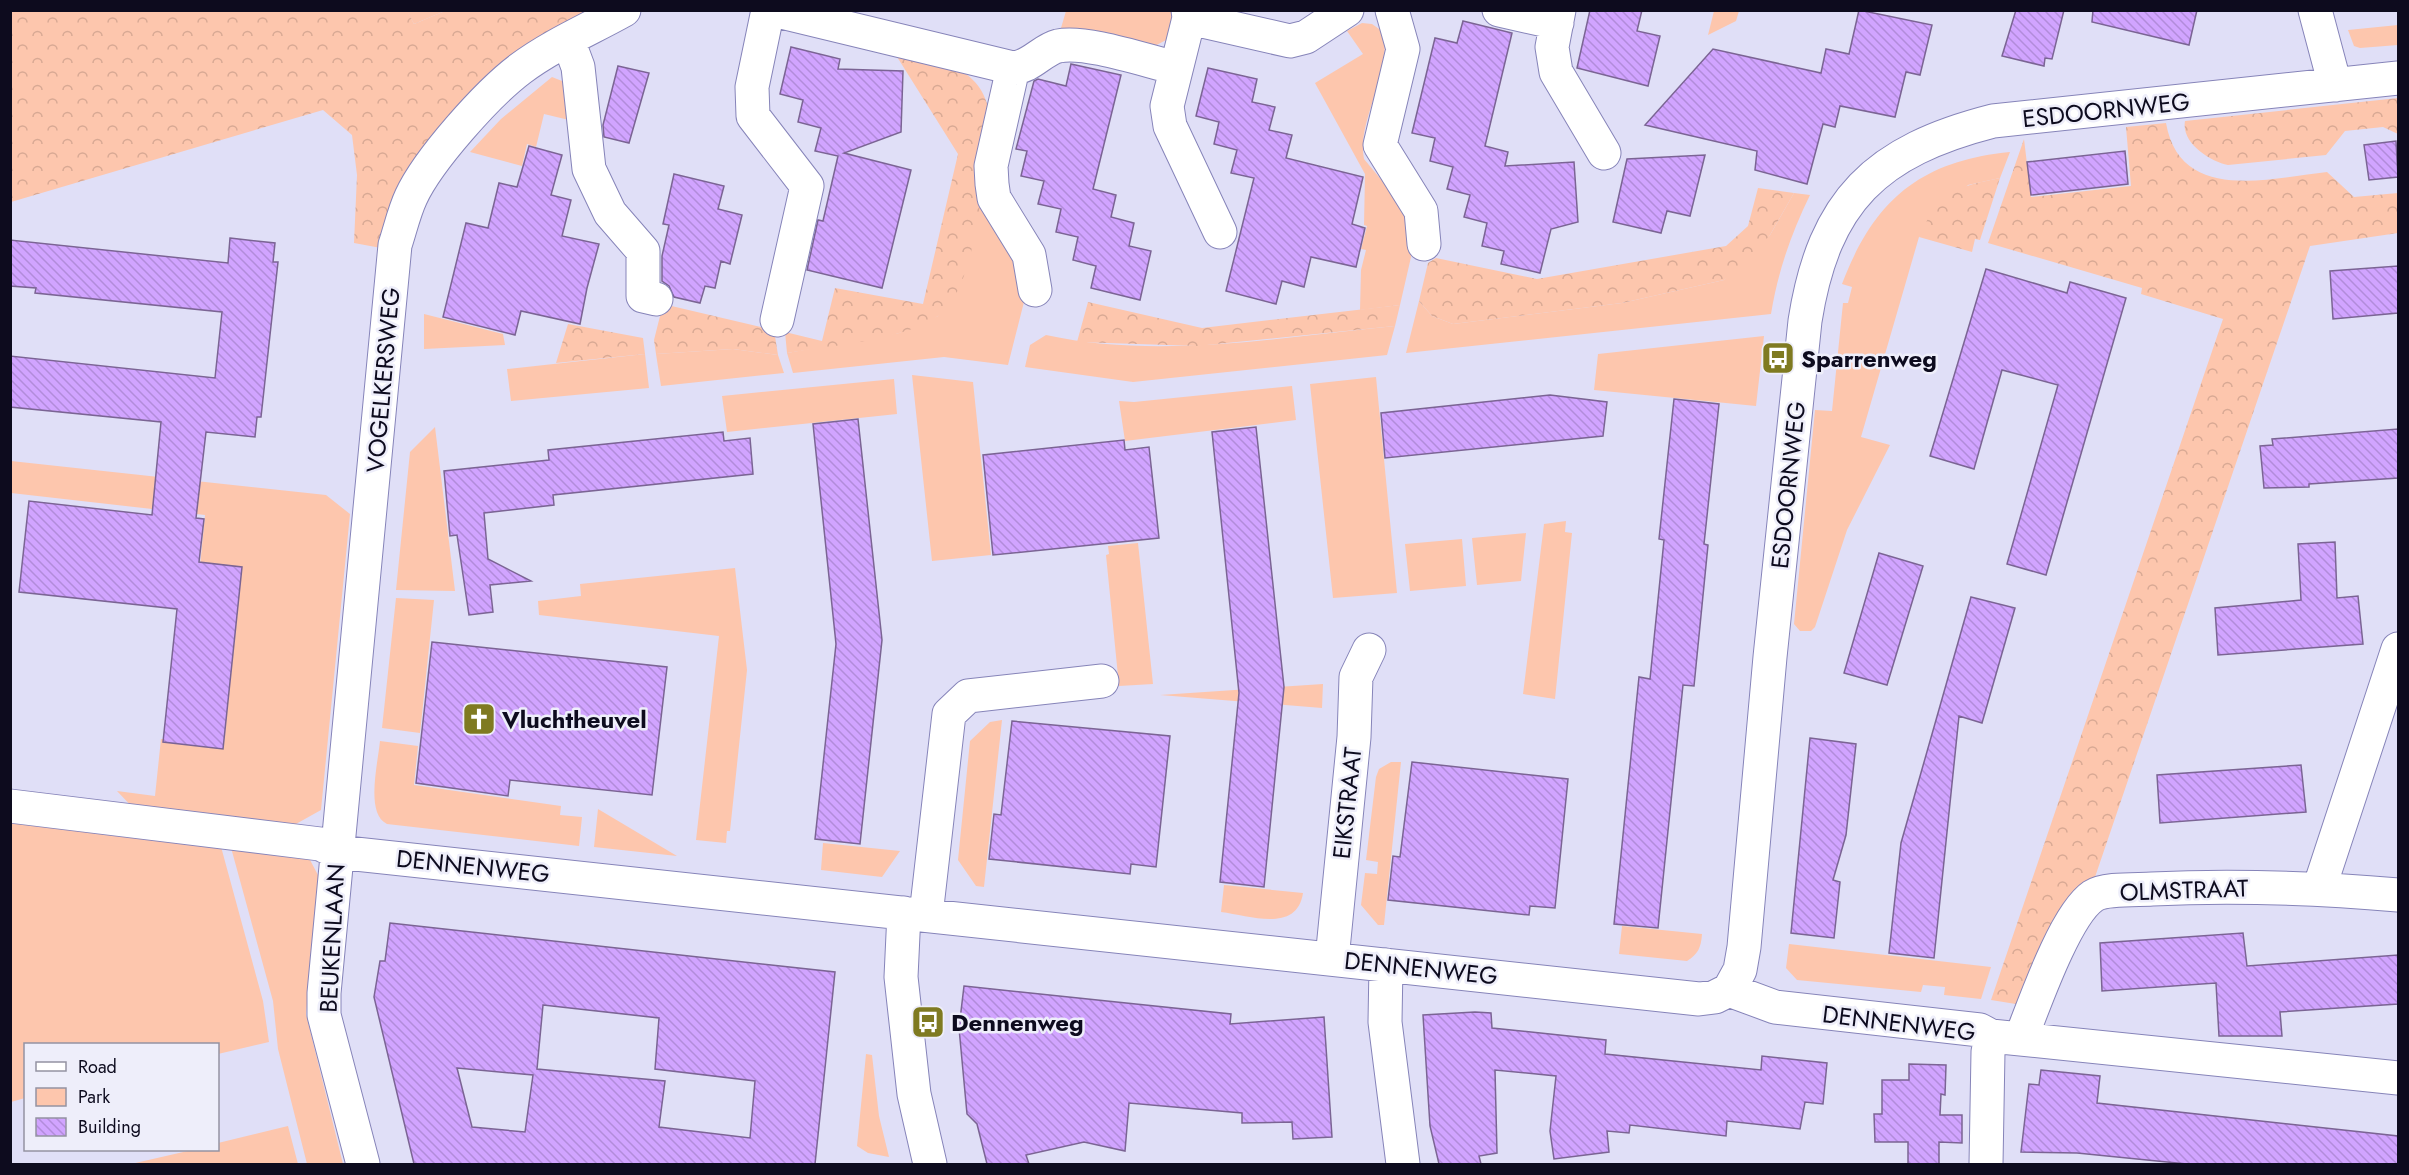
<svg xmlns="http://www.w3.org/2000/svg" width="2409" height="1175" font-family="Jost,sans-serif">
	<defs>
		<pattern id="forest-crowns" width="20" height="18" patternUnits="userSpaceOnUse" patternTransform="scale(1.5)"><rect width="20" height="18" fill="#fdc6ad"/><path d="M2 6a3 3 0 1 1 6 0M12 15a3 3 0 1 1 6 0" fill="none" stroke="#d8a994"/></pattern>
		<pattern id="building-back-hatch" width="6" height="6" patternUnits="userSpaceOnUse" patternTransform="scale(1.5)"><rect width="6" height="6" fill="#d1a4ff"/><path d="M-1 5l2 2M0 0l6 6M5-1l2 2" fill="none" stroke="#b28cda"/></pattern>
	</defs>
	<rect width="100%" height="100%" fill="#e0dff7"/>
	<path fill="#fdc6ad" d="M1171 10 1174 15 1168 39 1149 49 1061 28 1066 11Z
		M407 11H445L414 24Z
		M1714 11H1739L1736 21 1708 35Z
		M1362 23 1372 24 1382 31C1395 71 1356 119 1364 159L1408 212 1414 244 1400 305 1360 310 1361 270 1366 250 1361 249 1367 226 1364 225 1365 174 1315 83 1363 54 1347 31Z
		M2398 25V45L2360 48 2354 46 2348 30Z
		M552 77 562 81 569 89V120L544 114 536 147 527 144 522 166 470 152 501 119Z
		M2010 152 2000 178 1968 185 1919 237 1861 437 1890 445 1847 530 1815 627 1811 631H1800L1794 624 1815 410 1832 411 1843 303H1848L1852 287 1842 284C1874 200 1920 161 2010 152Z
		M1794 193 1810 195C1791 234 1778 271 1771 314L1406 353 1419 301 1432 316 1453 324 1622 303 1724 280 1770 235Z
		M980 197 1019 262 1025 298 1008 365 944 357 793 373 787 353 899 333 938 316Z
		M424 314 503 334 505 345 424 349Z
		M1395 326 1387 355 1133 382 1025 367 1030 345 1046 335C1160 360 1280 337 1395 326Z
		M1764 336 1756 406 1594 390 1598 354Z
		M733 349 778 355 784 373 661 386 656 354Z
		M645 354 649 388 511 401 507 369Z
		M912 375 973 382 991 555 932 561Z
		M1376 377 1397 593 1333 598 1310 384Z
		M894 379 897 414 727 432 722 396Z
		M1292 386 1296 420 1125 441 1119 401 1134 402Z
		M435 427 455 591 396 590 410 452Z
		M11 461 326 495 350 514 321 810 287 829 136 811 117 791 155 796 161 739 220 744 200 566 205 515 11 493Z
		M1566 521 1565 532 1572 533 1555 699 1523 694 1544 524Z
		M1526 533 1521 581 1477 585 1472 538Z
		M1462 539 1466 586 1410 591 1405 544Z
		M1138 543 1153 684 1119 686 1106 555 1109 554 1108 546Z
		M735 568 747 670 730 831H727L726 843 696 840 719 636 539 615 538 601 581 596 580 584Z
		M396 598 434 600 420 733 382 728Z
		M1323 684 1322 708 1160 695Z
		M1002 720 984 887 976 886 958 860 970 741 990 722Z
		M380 741 418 746 414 785 561 806 560 815 582 817 579 846 387 824C365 814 378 763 380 741Z
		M1391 762H1401L1384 925H1378L1361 905 1365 873 1377 874 1378 862 1366 860 1376 777 1379 769Z
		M598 809 677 856 594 847Z
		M11 817 220 843 263 1001 269 1042 218 1054V1044H26L25 1098 11 1102Z
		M823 843 900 851 882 877 821 870Z
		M230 844 309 858 319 877 306 1014 343 1164H307L278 1049 273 1001Z
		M1224 885 1303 893C1297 933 1251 916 1221 912Z
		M1622 926 1702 934C1701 948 1698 954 1687 961L1619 954Z
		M1789 944 1991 967 1981 999 1944 995 1945 987 1923 985 1921 992 1797 980 1786 968Z
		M866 1054 872 1055 879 1116 889 1157 868 1153 857 1146Z
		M288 1126 298 1164H131L192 1150H218V1143Z"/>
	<path fill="url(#forest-crowns)" d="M407 10 414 24 445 11H595L514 56 381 248 354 243 357 175 352 135 323 110 11 202V11Z
		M894 52C937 62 982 63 990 116 984 165 979 287 938 316 905 340 828 346 787 353L785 332 822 341 835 288 923 304 958 154Z
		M2398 98V134L2383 127 2345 131 2326 155 2228 165C2210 161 2181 143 2185 121Z
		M2166 123C2180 204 2271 178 2327 172L2354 197 2398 193V233L2310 246 2094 880 2022 1005 1991 1000 2223 319 2141 294 2142 288 1988 243 2024 139 2031 197 2131 186 2126 127Z
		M2000 178 1980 240 1975 239 1972 252 1919 237C1940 191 1952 188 2000 178Z
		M1758 188 1794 193 1770 235 1748 263 1724 280 1622 303 1453 324 1432 316 1419 301 1428 263 1436 258 1537 279 1726 246 1748 226Z
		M1088 302 1202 328 1400 305 1395 326 1197 346 1077 342Z
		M663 304 774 330 778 355 733 349 656 354 654 340Z
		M568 324 643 338 645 354 556 363Z"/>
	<path fill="url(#building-back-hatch)" stroke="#7b6494" stroke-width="1.5" fill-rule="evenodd" d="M1590 10H1642L1637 31 1660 36 1648 86 1577 68Z
		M1859 10 1932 25 1920 75 1906 72 1895 117 1840 106 1835 127 1823 124 1807 184 1755 170 1757 151 1645 125 1713 49 1821 73 1826 49 1849 54Z
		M2016 10H2064L2052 59 2045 58 2044 66 2002 56Z
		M2093 10H2197L2189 45 2092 22Z
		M1463 21 1512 33 1485 146 1508 152 1505 166 1574 162 1578 222 1551 229 1540 273 1501 264 1504 251 1482 246 1487 223 1464 217 1470 195 1447 189 1453 167 1430 161 1435 138 1412 133 1435 38 1457 43Z
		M791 47 840 59 838 69 903 71 901 132 844 153 911 170 882 288 807 270 818 220 823 221 838 156 815 151 821 128 798 122 803 100 780 94Z
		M1071 64 1121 75 1093 189 1116 195 1111 217 1134 223 1129 246 1151 251 1140 300 1091 288 1096 266 1073 260 1078 237 1056 232 1061 209 1038 204 1044 181 1021 176 1027 151 1016 149 1034 81 1038 79 1066 86Z
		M618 66 649 73 629 143 604 137 603 125Z
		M1208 68 1257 79 1252 102 1275 107 1269 130 1292 135 1286 158 1363 177 1352 224 1365 228 1356 267 1311 257 1304 287 1282 281 1276 304 1226 291 1254 178 1231 173 1237 150 1214 144 1219 122 1196 116Z
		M2396 141 2398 177 2369 180 2364 145Z
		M529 146 562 155 551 195 571 200 562 236 599 244 587 288 580 324 521 311 515 335 443 317 466 223 488 228 499 183 517 187Z
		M2125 151 2128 184 2031 195 2027 162Z
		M1705 155 1690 216 1667 211 1661 233 1613 222 1627 159Z
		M674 174 724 186 718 209 742 215 730 264 721 261 715 288 705 286 700 303 674 297 669 286 662 281V256L669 225 663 224Z
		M230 238 275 243 273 262H278L261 417H257L255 437 206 432 196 518 204 519 199 562 242 567 223 749 163 742 177 609 19 592 29 501 152 515 161 422 10 407V356L215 378 222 312 35 293 36 288 10 286V240L228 263Z
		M2398 266V313L2333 319 2330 271Z
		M1986 269 2067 293 2070 282 2126 298 2046 575 2007 564 2058 385 2002 370 1974 469 1930 456Z
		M1550 395 1607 402 1603 436 1385 458 1381 413Z
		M1674 399 1719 404 1704 544 1708 545 1694 686 1683 685 1658 928 1614 924 1639 677 1650 679 1664 540 1659 539Z
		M858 419 882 640 860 844 815 839 836 644 813 424Z
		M1256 427 1284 687 1264 887 1220 882 1239 693 1212 432Z
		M2398 429V478L2309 484V487L2264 488 2260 446 2273 445 2272 439Z
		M723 432 724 441 750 438 753 474 553 495 554 505 484 513 488 559 531 581 490 585 493 612 469 615 457 535 450 536 444 471 549 460 548 450Z
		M1124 440 1125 450 1149 447 1159 538 993 555 983 455Z
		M2335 542 2337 598 2358 596 2363 644 2218 655 2215 608 2301 600 2298 544Z
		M1879 553 1923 566 1887 685 1844 673Z
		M1971 597 2015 608 1982 723 1959 716 1934 958 1889 953 1901 843Z
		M432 642 667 667 652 795 510 780 508 796 416 783Z
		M1012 721 1170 736 1156 867 1131 864 1130 874 989 859 994 814 1001 815Z
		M1810 738 1856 744 1846 835 1833 880 1840 882 1834 938 1791 933Z
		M1412 762 1568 779 1555 908 1530 906 1529 915 1388 900 1393 856 1400 857Z
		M2301 765 2306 812 2160 823 2157 775Z
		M390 923 835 972 815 1164H414L374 997 380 961H385ZM543 1005 659 1018 655 1069 755 1081 750 1138 659 1127 665 1081 537 1069ZM457 1068 533 1075 525 1132 472 1127Z
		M2243 933 2247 966 2398 955V1004L2280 1012 2282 1036H2219L2216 983 2102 991 2100 943Z
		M964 986 1231 1014 1230 1024 1324 1017 1332 1137 1293 1139 1292 1122 1242 1123V1113L1129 1103 1125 1151 1084 1142 1026 1155 1029 1164H987L977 1124 967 1114 959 1028Z
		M1475 1012 1491 1013 1492 1028 1606 1040 1605 1054 1761 1070 1762 1056 1827 1063 1823 1104 1805 1102 1800 1129 1727 1121 1726 1136 1630 1125 1629 1133 1607 1131 1609 1152 1554 1159 1550 1131 1556 1076 1495 1070 1497 1153 1479 1156 1481 1164H1439L1430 1126 1423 1015Z
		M1909 1064 1946 1065 1945 1095 1941 1094 1940 1115H1962V1143L1939 1142V1164H1908V1142H1875L1874 1114H1882V1080H1909Z
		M2041 1070 2100 1076 2097 1103 2398 1136V1164H2187L2077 1153 2021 1152 2029 1084 2039 1085Z"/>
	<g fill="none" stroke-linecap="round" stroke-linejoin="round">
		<defs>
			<path id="minor" d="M768 10 752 87 753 116 807 186 777 320
				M773 10 1013 68 991 166 992 184 994 198 1029 255 1035 290
				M1188 10 1189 18 1167 106 1170 126 1220 232
				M1392 10 1403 49 1380 145 1421 211 1424 244
				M1499 10 1557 23
				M1559 10 1552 47 1556 72 1604 153
				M2315 10 2335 85
				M1189 18 1290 41 1306 37 1347 10
				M568 40 578 67 589 169 610 213 643 251V296L656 299
				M1013 68C1031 67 1042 50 1058 46 1086 40 1146 61 1176 68
				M10 806 320 844 337 852 1699 999 1715 997 1729 990 1775 1007 1980 1030 1991 1036 2398 1078
				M2319 889 2398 649
				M904 913 901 977 914 1094 930 1164
				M926 915 949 714 968 696 1102 681
				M1332 959 1354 737 1356 677 1369 650
				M1386 965 1385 1022 1403 1164
				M1729 990 1740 970 1744 947 1770 657 1805 321C1824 200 1876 151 1993 121L2398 78
				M2021 1038C2034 1005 2065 915 2093 896 2105 888 2137 890 2152 889 2235 885 2316 888 2398 895
				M363 1164 324 1015V993L395 245C400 230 404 212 411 197 428 160 487 94 520 69 552 45 590 29 624 10
				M1986 1164 1988 1052 1991 1036"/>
		</defs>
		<use href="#minor" stroke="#8684b9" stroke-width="35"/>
		<use href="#minor" stroke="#fff" stroke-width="33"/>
	</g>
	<defs>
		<symbol id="bus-square" viewBox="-11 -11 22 22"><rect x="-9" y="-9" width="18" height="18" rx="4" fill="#7f7a21" stroke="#eeeefa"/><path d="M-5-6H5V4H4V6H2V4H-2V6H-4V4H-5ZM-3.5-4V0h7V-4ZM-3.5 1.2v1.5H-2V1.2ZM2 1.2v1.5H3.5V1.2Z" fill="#fff"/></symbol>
		<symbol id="church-square" viewBox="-11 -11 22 22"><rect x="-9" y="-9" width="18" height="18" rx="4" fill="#7f7a21" stroke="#eeeefa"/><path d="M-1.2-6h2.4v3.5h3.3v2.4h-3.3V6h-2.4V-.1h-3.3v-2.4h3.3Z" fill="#fff"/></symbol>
	</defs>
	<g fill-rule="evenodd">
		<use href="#bus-square" x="1759" y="339" width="38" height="38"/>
		<use href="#church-square" x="460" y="700" width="38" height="38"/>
		<use href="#bus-square" x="909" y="1003" width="38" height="38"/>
	</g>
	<g text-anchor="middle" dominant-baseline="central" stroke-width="5" stroke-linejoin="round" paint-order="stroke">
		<g font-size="24" fill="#0d0b1e" stroke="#eeeefa">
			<text transform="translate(2106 110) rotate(-6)">ESDOORNWEG</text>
			<text transform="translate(383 380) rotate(-85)">VOGELKERSWEG</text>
			<text transform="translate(1788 485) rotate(-84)">ESDOORNWEG</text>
			<text transform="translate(1347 803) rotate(-84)">EIKSTRAAT</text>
			<text transform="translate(473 866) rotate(6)">DENNENWEG</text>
			<text transform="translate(2184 890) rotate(-2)">OLMSTRAAT</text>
			<text transform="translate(332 938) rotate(-87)">BEUKENLAAN</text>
			<text transform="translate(1421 968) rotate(6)">DENNENWEG</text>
			<text transform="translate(1899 1023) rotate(7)">DENNENWEG</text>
		</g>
		<g font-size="24" font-weight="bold" fill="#0d0b1e" stroke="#eeeefa" text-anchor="start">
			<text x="1801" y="358">Sparrenweg</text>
			<text x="502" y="719">Vluchtheuvel</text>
			<text x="951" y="1022">Dennenweg</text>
		</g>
	</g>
	<rect width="2409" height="1175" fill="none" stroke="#0d0b1e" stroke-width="24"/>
	<rect x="24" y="1043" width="195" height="108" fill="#eeeefa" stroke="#9493a2" stroke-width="1.5"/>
	<rect x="36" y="1062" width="30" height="9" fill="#ffffff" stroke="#9493a2" stroke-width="1.5"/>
	<text x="78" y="1073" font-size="18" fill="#0d0b1e">Road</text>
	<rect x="36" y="1088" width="30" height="18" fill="#fdc6ad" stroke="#9493a2" stroke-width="1.5"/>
	<text x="78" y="1103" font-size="18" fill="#0d0b1e">Park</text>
	<rect x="36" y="1118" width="30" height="18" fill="url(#building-back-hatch)" stroke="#9493a2" stroke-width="1.5"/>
	<text x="78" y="1133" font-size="18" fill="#0d0b1e">Building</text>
</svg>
